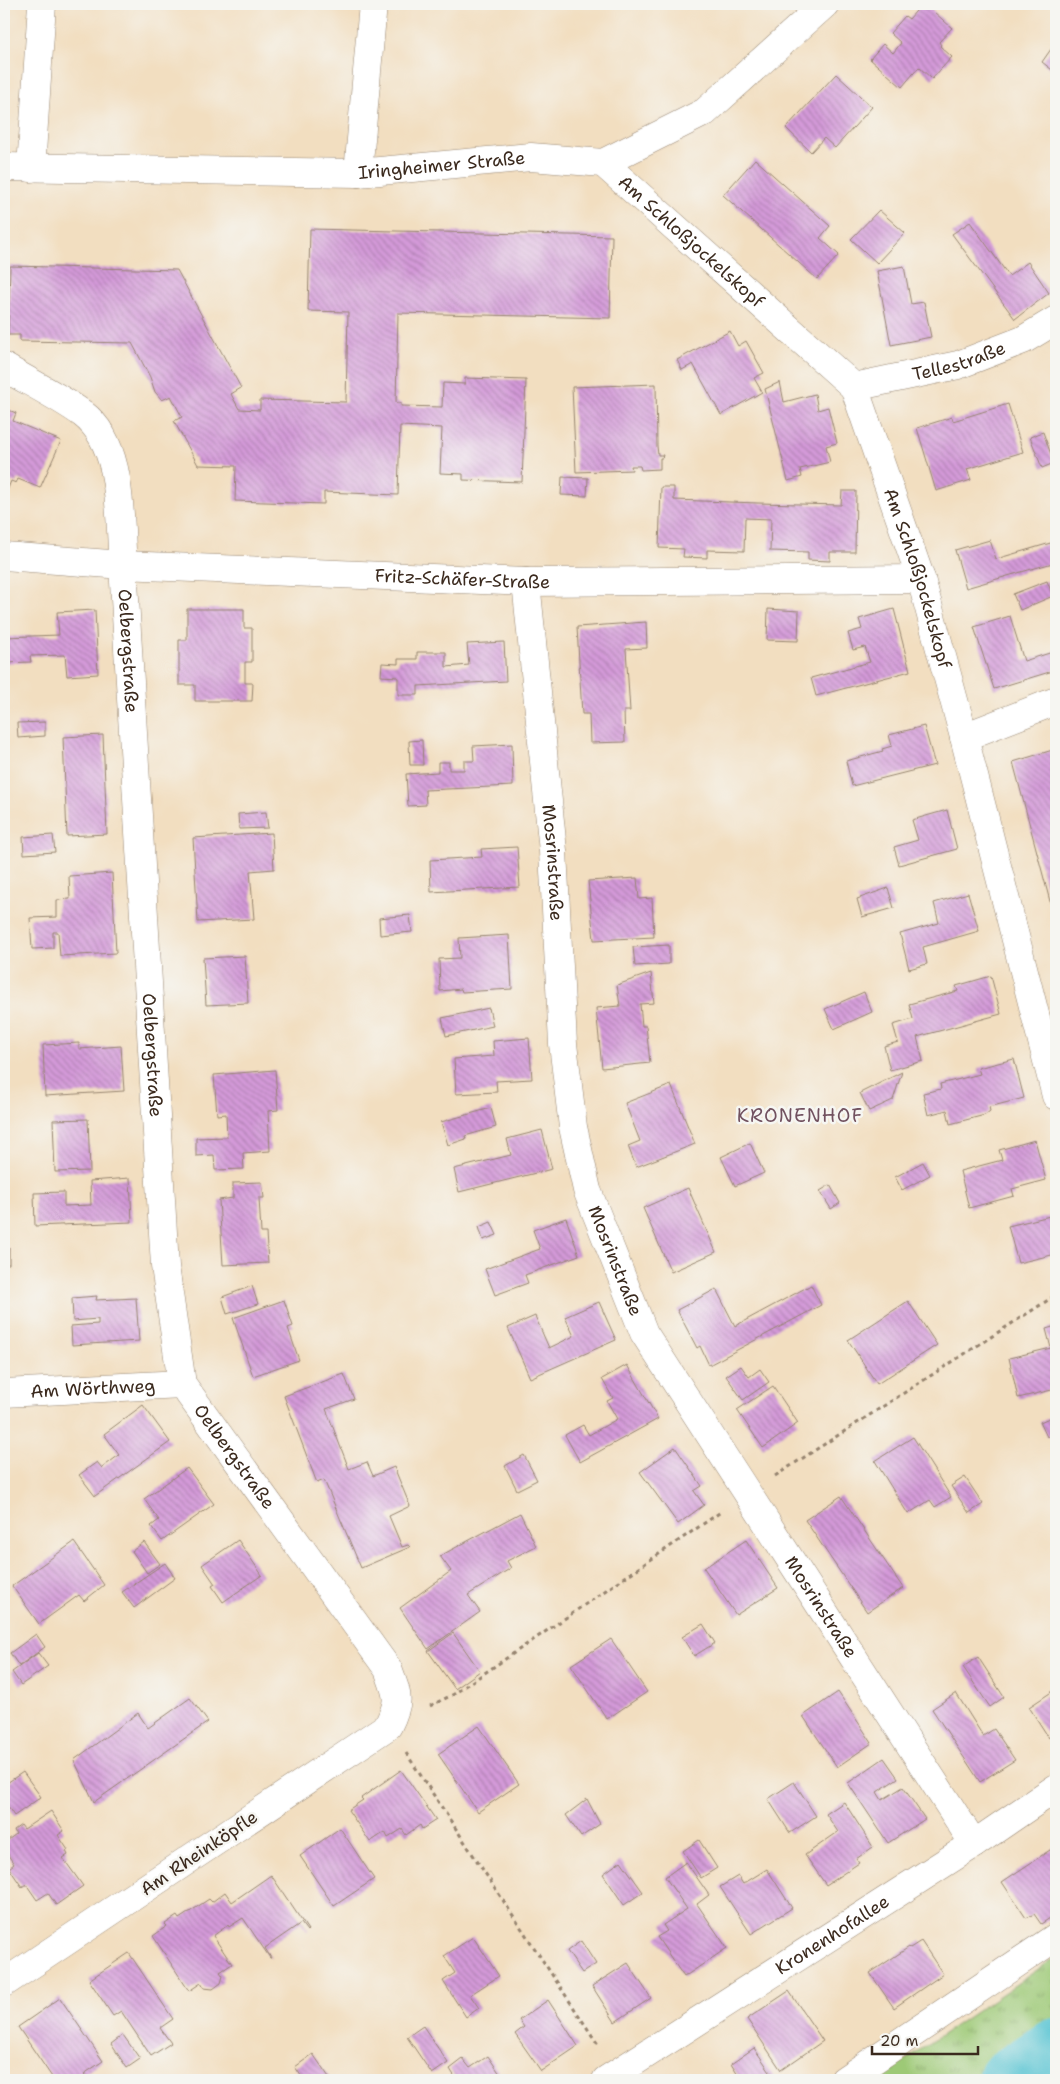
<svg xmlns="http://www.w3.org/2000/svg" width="1060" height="2084" font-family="'Shantell Sans',sans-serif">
	<defs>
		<pattern id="grass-tufts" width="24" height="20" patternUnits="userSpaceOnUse" patternTransform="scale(1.25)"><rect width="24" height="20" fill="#9dc976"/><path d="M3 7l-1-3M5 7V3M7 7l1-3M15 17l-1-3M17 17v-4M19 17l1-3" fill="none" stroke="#81a360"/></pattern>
		<pattern id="building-back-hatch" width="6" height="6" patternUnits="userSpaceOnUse" patternTransform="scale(1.25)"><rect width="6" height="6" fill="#d49ad9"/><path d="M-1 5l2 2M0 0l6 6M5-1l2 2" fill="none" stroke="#ad7eaf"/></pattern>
	</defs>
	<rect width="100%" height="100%" fill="#f6f6f2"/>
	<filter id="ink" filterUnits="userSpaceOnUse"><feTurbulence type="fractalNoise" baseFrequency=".02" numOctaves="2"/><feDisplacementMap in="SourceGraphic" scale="10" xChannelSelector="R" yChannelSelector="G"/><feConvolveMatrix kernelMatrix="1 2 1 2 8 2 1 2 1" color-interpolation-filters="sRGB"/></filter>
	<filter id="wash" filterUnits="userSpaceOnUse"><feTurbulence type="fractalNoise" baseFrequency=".0096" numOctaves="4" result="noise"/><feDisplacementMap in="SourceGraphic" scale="20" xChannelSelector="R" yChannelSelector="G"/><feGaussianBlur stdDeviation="1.12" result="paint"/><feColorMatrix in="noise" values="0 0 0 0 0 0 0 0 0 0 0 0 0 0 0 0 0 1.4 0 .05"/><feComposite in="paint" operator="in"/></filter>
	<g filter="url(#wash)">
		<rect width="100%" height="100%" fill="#f2dec0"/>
		<path fill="url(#grass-tufts)" stroke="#6c7a4a" d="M1056 1957V2080H876Z"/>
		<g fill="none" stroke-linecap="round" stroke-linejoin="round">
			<path stroke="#5ac5d3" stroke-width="64" d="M1010 2080 1056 2050"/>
		</g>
		<g id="blocks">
			<path fill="url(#building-back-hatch)" d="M922 4H925L952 28 939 42 941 45 940 46 952 57 932 79 919 67 902 87 870 59 883 44 893 53 901 43 890 33 905 16 909 19Z
				M1056 42V73L1042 62Z
				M836 74 872 107 835 148 824 138 811 152 786 128Z
				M755 159 830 226 820 238 839 255 817 279 723 195Z
				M879 210 905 233 877 263 851 239Z
				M970 222 1009 276 1028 262 1049 293 1015 319 952 234Z
				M310 229 612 236 610 318 398 313 396 403H401V406L442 407 443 383 465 384V378L526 380 522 482 463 480V474L440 473 442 428 400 426 398 495 324 492V504L235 501 236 466 198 465 174 421 182 417 171 396 162 400 155 392 150 377 132 343 20 341V335H8L10 266 177 270 241 388 231 394 239 409 260 410V400L346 402 348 312 308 311Z
				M904 266 911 304 924 302 931 337 891 345 877 271Z
				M730 331 738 346 746 341 764 373 754 378 762 392 721 415 693 364 682 370 677 360Z
				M780 382 784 402 815 394 818 410 828 407 837 443 826 446 830 462 800 469 802 477 788 481 765 389Z
				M656 384 657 446 658 455H663L662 458H660V469L641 470 640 466H631L632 470 576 472 572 387Z
				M1008 404 1023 452 967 469 971 480 936 491 917 428 952 417 953 421Z
				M4 408 16 413 13 421 61 441 40 488 18 479 16 483 11 481 4 498Z
				M1043 432 1054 463 1042 468 1030 437Z
				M562 477 588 478 587 496 561 495Z
				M661 487H674V500L758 503 841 505 842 491H856L855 552H830V561L808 560V552L770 551 771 519 745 518 744 551 707 550V558L683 557 684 549 659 548Z
				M990 540 996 559 1054 542 1056 562 966 588 955 550Z
				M1047 581 1053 596 1020 610 1013 594Z
				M187 609H244V628H252V662H245V683H253L252 701H195V685H179V640H187Z
				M768 609 799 611 798 641 767 640Z
				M894 609 910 671 816 696 811 678 870 662 865 647 853 650 848 633 862 629 859 619Z
				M95 610 98 674 67 676 65 655 30 656 31 662 4 663V637L59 635 57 612Z
				M1010 616 1024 661 1056 651V670L994 689 974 627Z
				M646 622 647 648 626 649 630 711H624L625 742 590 743 589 714H582L577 627Z
				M504 642 506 681 418 686V695H398V677L381 676 382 663 398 664V659H417V652H446V667L469 665 467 644Z
				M45 722V736L18 738 17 723Z
				M924 726 935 765 852 786 846 761 883 751 882 749 892 746 889 735Z
				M103 735 107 834 67 836 63 737Z
				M422 740 423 765H410L409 741Z
				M512 744 513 786 425 790 426 805 408 806 406 774 438 772V762H449V770H464V761H474L473 746Z
				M1056 749V924L1013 762Z
				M947 810 957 849 899 865 894 847 918 840 912 820Z
				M266 812 268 828 239 829 238 814Z
				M272 833 274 869 250 871 254 919 198 922 193 838Z
				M53 835 55 852 24 854 23 837Z
				M517 847 520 887 431 892 430 860 482 857 481 849Z
				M112 873 116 953 60 956 58 932H53V948L32 949 30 918 57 917V900L70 899 69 876Z
				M637 878 639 899 652 898 654 937 594 940 588 881Z
				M888 888 894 908 862 917 857 899Z
				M968 893 979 931 923 947 927 964 909 969 900 934 939 923 934 903Z
				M410 915 412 932 380 935 379 918Z
				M509 935 512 989 462 992 461 989 440 991 439 959 460 958 459 938Z
				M669 945V964L635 966 633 947Z
				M245 956 248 1003 206 1005 203 958Z
				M651 973 654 1003 640 1004 642 1026H646L650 1063 602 1068 596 1008 620 1006 617 985Z
				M991 976 1001 1014 917 1037 923 1061 890 1070 884 1046 898 1042 893 1025 913 1019 909 1004 958 991 956 986Z
				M864 992 872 1012 834 1029 825 1009Z
				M489 1008 493 1026 446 1036 442 1018Z
				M529 1038 532 1079 496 1081 497 1092 456 1094 454 1059 494 1056 493 1041Z
				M79 1043V1049L121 1046 124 1091 45 1096 43 1045Z
				M1014 1059 1024 1098 989 1107 990 1111 985 1115 950 1124 947 1110 928 1115 923 1093 941 1089 940 1084 980 1074 978 1068Z
				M275 1070 278 1110 268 1111 270 1151 243 1153 244 1169 215 1170 214 1155 196 1156V1138L227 1137 226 1114 217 1115 214 1075Z
				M902 1072 893 1100 869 1111 860 1093Z
				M671 1085 695 1144 636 1167 628 1146 640 1141 625 1103Z
				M491 1108 496 1127 465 1136 466 1139 448 1145 441 1122Z
				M88 1119 90 1171 55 1172 53 1120Z
				M542 1130 552 1169 459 1192 454 1169 511 1155 507 1139Z
				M1035 1140 1046 1180 1012 1189 1014 1196 969 1208 960 1171 1002 1160 999 1150Z
				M750 1143 764 1173 735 1186 721 1157Z
				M923 1162 930 1175 902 1190 895 1177Z
				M130 1178 132 1222 35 1226 34 1193 64 1192V1206L91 1205 90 1181Z
				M262 1182 264 1198H259L261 1233H266L268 1263 223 1265 219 1200 233 1198V1183Z
				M830 1185 840 1203 831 1209 820 1191Z
				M688 1188 716 1252 671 1272 643 1208Z
				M1050 1216 1056 1240V1254L1018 1263 1008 1226Z
				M566 1218 579 1255 525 1275 528 1283 495 1295 485 1269 540 1249 533 1230Z
				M491 1222 497 1235 483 1240 479 1227Z
				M4 1248H9V1264L4 1265Z
				M811 1285 821 1305 709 1365 700 1346 697 1348 677 1310 716 1289 735 1326Z
				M252 1286 258 1304 227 1314 222 1297Z
				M97 1296 96 1300 136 1298 139 1341 72 1345 71 1326 98 1324V1319L73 1321 72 1298Z
				M284 1300 293 1326 288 1328 299 1360 253 1376 233 1318Z
				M908 1301 937 1345 877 1384 848 1340Z
				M599 1302 616 1340 530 1378 508 1328 535 1316 549 1348 574 1336 565 1317Z
				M1056 1326V1389L1018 1398 1009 1358 1051 1348 1046 1329Z
				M627 1365 658 1419 580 1462 565 1435 583 1425 589 1435 617 1419 607 1401 613 1398 602 1379Z
				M741 1366 749 1377 760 1369 769 1382 743 1400 726 1376Z
				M344 1374 354 1399 326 1409 349 1469 367 1462 373 1476 394 1467 410 1506 389 1516 402 1547 408 1545 410 1547 361 1568 324 1480 317 1483 284 1396Z
				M773 1386 798 1423 763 1448 737 1410Z
				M143 1405 170 1442 95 1496 79 1475 97 1462 102 1468 119 1455 104 1434Z
				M1056 1415V1433L1047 1437 1040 1422Z
				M913 1437 951 1497 935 1507 930 1500 908 1514 875 1461Z
				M675 1447 702 1486 694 1491 704 1505 678 1524 640 1472Z
				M524 1455 537 1480 517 1490 505 1466Z
				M187 1468 214 1504 162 1541 151 1526 159 1520 144 1499Z
				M965 1477 983 1504 969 1513 951 1486Z
				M841 1496 903 1588 867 1612 805 1520Z
				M520 1513 536 1546 507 1561 511 1568 468 1595 480 1612 428 1649 400 1608 451 1571 440 1556Z
				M238 1540 262 1575 223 1602 212 1586 215 1584 202 1565Z
				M746 1540 778 1588 736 1615 704 1568Z
				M74 1542 104 1585 84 1601 79 1595 39 1624 12 1586Z
				M144 1542 160 1564 147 1573 132 1551Z
				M165 1563 175 1578 134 1608 122 1592Z
				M703 1624 715 1643 694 1656 682 1637Z
				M453 1633 480 1671 455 1689 428 1651Z
				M36 1634 45 1647 19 1666 10 1653Z
				M611 1639 647 1692 607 1719 571 1665Z
				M38 1653 48 1666 21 1685 12 1672Z
				M978 1657 1004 1697 990 1707 963 1667Z
				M1056 1689V1733L1049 1738 1029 1707Z
				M838 1692 872 1743 837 1767 803 1716Z
				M956 1693 983 1736 994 1729 1015 1760 980 1782 932 1709Z
				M190 1698 208 1722 94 1802 74 1760 138 1713 148 1728Z
				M479 1726 519 1784 478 1812 438 1754Z
				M884 1758 898 1778 877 1792 882 1800 903 1787 925 1819 888 1843 848 1783Z
				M401 1770 436 1820 422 1829 420 1825 406 1835 402 1829 388 1838 385 1832 370 1842 348 1810 363 1800 361 1798Z
				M23 1772 41 1797 14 1816 4 1801V1785Z
				M794 1782 816 1816 790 1833 768 1799Z
				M587 1799 600 1824 581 1837 566 1815Z
				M844 1802 873 1847 856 1859 859 1863 826 1885 805 1855 838 1832 826 1814Z
				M51 1811 64 1831 58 1835 68 1850 66 1851 68 1855 63 1858 83 1886 56 1905 48 1893 37 1900 26 1884 22 1887 9 1868 14 1864 4 1849V1843L16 1834 14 1830 21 1825 24 1829Z
				M340 1828 374 1879 334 1906 300 1856Z
				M699 1840 717 1868 701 1878 683 1851Z
				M1056 1846V1898L1053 1900 1056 1905V1914L1041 1924 1034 1914 1026 1918 1002 1882Z
				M621 1861 643 1892 624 1905 603 1874Z
				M686 1862 709 1895 697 1904 727 1948 684 1977 657 1937 667 1931 663 1925 687 1909 665 1877Z
				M767 1869 792 1908 751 1934 720 1887 738 1876 743 1884Z
				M271 1875 308 1930 307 1931 301 1923 265 1948 271 1958H270L243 1918 229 1927 228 1925 213 1936 232 1964 220 1972 223 1976 221 1983 213 1989 204 1988 201 1983 189 1991 153 1936 167 1926 165 1924 177 1916 179 1919 209 1899 212 1902 225 1892 232 1902Z
				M473 1937 499 1976 470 1995 479 2008 466 2017 443 1981 455 1973 444 1956Z
				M581 1941 596 1964 582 1973 567 1951Z
				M921 1941 943 1974 894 2008 870 1973 909 1947 910 1948Z
				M129 1953 173 2019 160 2028 171 2043 151 2056 121 2011 113 2016 89 1980Z
				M628 1963 651 1998 615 2022 592 1986Z
				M789 1991 823 2041 781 2070 747 2019Z
				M60 1998 103 2061 84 2074 86 2076 80 2080H54L18 2027Z
				M548 2000 578 2046 541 2071 515 2034 524 2027 519 2020Z
				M423 2026 448 2063 432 2074 407 2037Z
				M123 2035 140 2059 127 2068 111 2044Z
				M754 2048 776 2080H741L731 2064Z
				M313 2054 331 2080H304L295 2067Z
				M488 2056 504 2080H450L455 2077 450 2069 463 2059 470 2068Z"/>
		</g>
	</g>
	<g filter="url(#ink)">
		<use href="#blocks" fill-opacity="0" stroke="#96846f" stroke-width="1"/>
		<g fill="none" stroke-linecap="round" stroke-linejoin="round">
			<defs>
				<g id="street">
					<path id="s1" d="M603 163 854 387 921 579 964 737 1056 1096"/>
					<path id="s2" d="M4 167 358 173 531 157 603 163 705 112 825 4"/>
					<path d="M31 168 42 4"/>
					<path d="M358 173 373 4"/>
					<path id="s3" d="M4 367C29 382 60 397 83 414 124 445 119 518 123 565L165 1266 182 1384 388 1669C398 1697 401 1699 388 1726L4 1983"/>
					<path id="s4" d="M854 387 958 365 1023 340 1056 320"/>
					<path id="s5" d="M4 556 123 565 526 582 921 579"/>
					<path id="s6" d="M526 582 553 851 563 1044 573 1127 587 1190 644 1333 974 1844"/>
					<path d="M964 737 1056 701"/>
					<path id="s7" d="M4 1393 182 1384"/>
					<path id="s8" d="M606 2080 974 1844 1056 1788"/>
					<path d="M844 2080 1056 1937"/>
				</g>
			</defs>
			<use href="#street" stroke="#96846f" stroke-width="29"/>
			<path stroke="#96846f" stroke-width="3" stroke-dasharray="4 4" stroke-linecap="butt" d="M775 1476 1056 1295
				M430 1706 454 1694 722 1511
				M406 1753 599 2046"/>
			<use href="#street" stroke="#fff" stroke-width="28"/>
		</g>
	</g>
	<g text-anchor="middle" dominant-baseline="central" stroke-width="5" stroke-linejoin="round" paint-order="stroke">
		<g font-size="18" fill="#3b2a1e" stroke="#f6f6f2">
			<text stroke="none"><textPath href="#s2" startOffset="438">Iringheimer Straße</textPath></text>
			<text stroke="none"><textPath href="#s1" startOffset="118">Am Schloßjockelskopf</textPath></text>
			<text stroke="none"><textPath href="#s4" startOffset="108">Tellestraße</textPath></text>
			<text stroke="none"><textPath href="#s1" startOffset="538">Am Schloßjockelskopf</textPath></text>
			<text stroke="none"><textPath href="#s5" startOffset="459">Fritz-Schäfer-Straße</textPath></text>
			<text stroke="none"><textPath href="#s3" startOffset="339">Oelbergstraße</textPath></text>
			<text stroke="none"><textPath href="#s6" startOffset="282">Mosrinstraße</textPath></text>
			<text stroke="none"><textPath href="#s3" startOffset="744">Oelbergstraße</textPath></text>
			<text stroke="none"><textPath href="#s6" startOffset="688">Mosrinstraße</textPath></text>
			<text stroke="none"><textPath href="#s7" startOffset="89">Am Wörthweg</textPath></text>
			<text stroke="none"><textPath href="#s3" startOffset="1164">Oelbergstraße</textPath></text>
			<text stroke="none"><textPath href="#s6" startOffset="1092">Mosrinstraße</textPath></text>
			<text transform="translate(199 1853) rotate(-34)">Am Rheinköpfle</text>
			<text stroke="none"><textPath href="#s8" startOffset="269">Kronenhofallee</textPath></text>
		</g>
		<g font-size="19" letter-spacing="1" fill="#71515f" stroke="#f6f6f2">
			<text x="800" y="1115">KRONENHOF</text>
		</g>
	</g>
	<rect width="1060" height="2084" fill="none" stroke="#f6f6f2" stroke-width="20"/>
	<path d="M872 2046v8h106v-8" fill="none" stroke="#3b2a1e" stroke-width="2.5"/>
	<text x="880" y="2046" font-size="15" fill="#3b2a1e" stroke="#f6f6f2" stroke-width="4" paint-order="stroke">20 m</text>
</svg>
